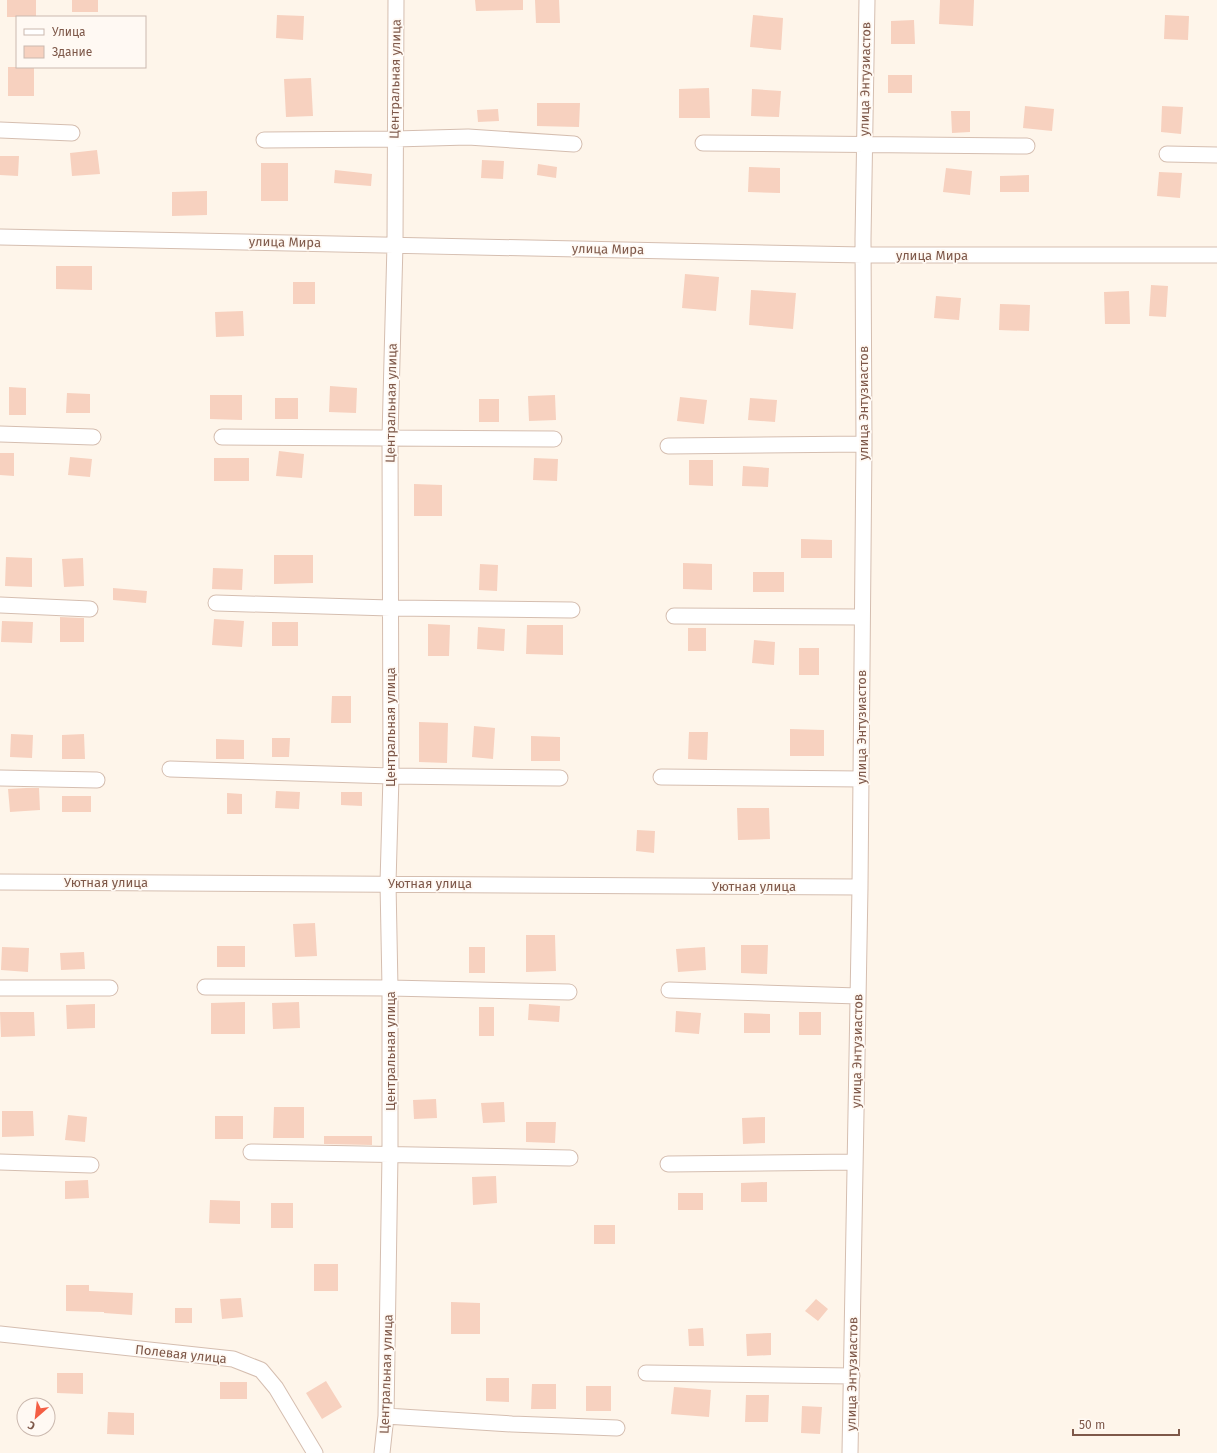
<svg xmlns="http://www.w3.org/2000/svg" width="1217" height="1453" font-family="'Fira Sans',sans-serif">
	<rect width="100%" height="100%" fill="#fef5ea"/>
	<path fill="#f7d1bf" d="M7 0H36V17H7Z
		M72 0H98V12H72Z
		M475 0H523V10L476 11Z
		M535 0H559L560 23H536Z
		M940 0H974L973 26 939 24Z
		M277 15 304 16 303 40 276 38Z
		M753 15 783 18 781 50 750 47Z
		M1165 15 1189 16 1188 40 1164 39Z
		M914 20 915 44H891V21Z
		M8 67H34V96H8Z
		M888 75H912V93H888Z
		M311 78 313 116 286 117 284 79Z
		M709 88 710 118H679V89Z
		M752 89 781 91 779 117 751 116Z
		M537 103H580L579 127 537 126Z
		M1025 106 1054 109 1052 131 1023 128Z
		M1162 106 1183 107 1181 134 1161 132Z
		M498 109 499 121 478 122 477 110Z
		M951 111H970V132L952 133Z
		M97 150 100 174 72 176 70 153Z
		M0 156H19L18 176 0 175Z
		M482 160 504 161 503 179 481 178Z
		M261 163H288V201H261Z
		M538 164 557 167 556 178 537 175Z
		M749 167 780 168V193L748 192Z
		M946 168 972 171 970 195 943 192Z
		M335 170 372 174 371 186 334 183Z
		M1159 172 1182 173 1180 198 1157 196Z
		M1029 175V192H1000V176Z
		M207 191V215L172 216V192Z
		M56 266H92V290L56 289Z
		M685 274 719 277 716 311 682 308Z
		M293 282H315V304H293Z
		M1151 285 1168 286 1166 317 1149 316Z
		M751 290 796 293 793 329 749 325Z
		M1129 291 1130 324H1105L1104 292Z
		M936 296 961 298 959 320 934 318Z
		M1000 304 1030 305 1029 331 999 330Z
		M243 311 244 336 216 337 215 312Z
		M330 386 357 388 356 413 329 412Z
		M9 387 26 388V415H9Z
		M67 393 90 394V413H66Z
		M210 395H242V420L210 419Z
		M555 395 556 420 529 421 528 396Z
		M680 397 707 400 704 424 677 421Z
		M275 398H298V419H275Z
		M750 398 777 400 775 422 748 420Z
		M479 399H499V422H479Z
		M279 451 304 454 302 478 276 476Z
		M0 453H14V476L0 475Z
		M70 457 92 459 90 477 68 475Z
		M214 458H249V481H214Z
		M534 458 558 459 557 481 533 480Z
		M689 460H713V486L689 485Z
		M743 466 769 468 768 487 742 486Z
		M414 484 442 485V516H414Z
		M801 539 832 540V558H801Z
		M274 555H313V583L274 584Z
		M6 557 32 558V587L5 586Z
		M83 558 84 586 64 587 62 559Z
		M683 563 712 564V590L683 589Z
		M480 564 498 565 497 591 479 590Z
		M213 568 243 569 242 590 212 589Z
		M753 572H784V592H753Z
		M113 588 147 591 146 603 113 600Z
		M60 617 84 618V642H60Z
		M214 619 244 621 242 647 212 645Z
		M2 621 33 622 32 643 1 642Z
		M272 622H298V646H272Z
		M428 624 450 625 449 656H428Z
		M527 625H563V655L526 654Z
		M478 627 505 629 504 651 477 649Z
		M688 628H706V651H688Z
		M754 640 775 642 774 665 752 663Z
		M799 648H819V675H799Z
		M332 696H351V723H331Z
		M419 722 448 723 447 763 419 762Z
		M474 726 495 728 493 759 472 757Z
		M790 729 824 730V756H790Z
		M689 732H708L707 760 688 759Z
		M11 734 33 735 32 758 10 757Z
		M84 734 85 759H62V735Z
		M531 736 560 737V761H531Z
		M272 738H290L289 757H272Z
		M216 739 244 740V759H216Z
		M26 788H39L40 810 10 812 8 789Z
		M276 791 300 792 299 809 275 808Z
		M341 792H362V806L341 805Z
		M227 793 242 794V814H227Z
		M62 796H91V812H62Z
		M737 808H769L770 839 738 840Z
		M637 830 655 831 654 853 636 851Z
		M315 923 317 956 295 957 293 924Z
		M526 935H555L556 971 526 972Z
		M741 945H768L767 974 741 973Z
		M217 946H245V967H217Z
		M2 947 29 948 28 972 1 970Z
		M469 947H485V973H469Z
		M705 947 706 970 678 972 676 949Z
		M84 952 85 969 61 970 60 953Z
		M245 1002V1034H211V1003Z
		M299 1002 300 1028 273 1029 272 1003Z
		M95 1004V1028L67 1029 66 1005Z
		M529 1004 560 1006 559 1022 528 1020Z
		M479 1007H494V1036H479Z
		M676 1011 701 1013 699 1034 675 1032Z
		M0 1012H34L35 1036 1 1037Z
		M799 1012H821V1035H799Z
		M744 1013 770 1014V1033H744Z
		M436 1099 437 1118 414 1119 413 1100Z
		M504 1102 505 1122 483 1123 481 1103Z
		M274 1107H304V1138H273Z
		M2 1111H33L34 1136 2 1137Z
		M68 1115 87 1117 85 1142 65 1140Z
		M215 1116H243V1139H215Z
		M765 1117V1143L743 1144 742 1118Z
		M526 1122H556L555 1143 526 1142Z
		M324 1136H372V1145L324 1144Z
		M496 1176 497 1203 473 1205 472 1177Z
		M88 1180 89 1198 65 1199V1181Z
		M767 1182V1202H741V1183Z
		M678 1193H703V1210H678Z
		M210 1200 240 1201V1224L209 1223Z
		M271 1203H293V1228H271Z
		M594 1225H615V1244H594Z
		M314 1264H338V1291H314Z
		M66 1285H89V1291L133 1293 132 1315 104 1313V1312L66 1311Z
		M241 1298 243 1317 222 1319 220 1299Z
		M816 1299 828 1309 818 1321 805 1311Z
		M451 1302 480 1303V1334H451Z
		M175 1308H192V1323H175Z
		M703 1328 704 1346H689L688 1329Z
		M771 1333V1355L747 1356 746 1334Z
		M57 1373H83V1394L57 1393Z
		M486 1378H509V1402L486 1401Z
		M326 1381 342 1407 322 1419 306 1393Z
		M220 1382H247V1399H220Z
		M532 1384H556V1409H531Z
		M586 1386H611V1411H586Z
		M674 1387 711 1390 709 1417 671 1414Z
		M746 1395H769L768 1422H745Z
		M802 1406 822 1407 820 1434 801 1433Z
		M108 1412 134 1413V1435L107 1434Z"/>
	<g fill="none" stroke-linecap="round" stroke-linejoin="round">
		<defs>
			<path id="minor" d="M0 130 72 133
				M264 140 395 139 468 137 574 144
				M703 143 1027 146
				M1167 154 1217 155
				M0 237 863 255H1217
				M0 434 93 437
				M222 437 554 439
				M668 446 864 444
				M216 603 390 608 572 610
				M0 605 90 609
				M674 616 862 617
				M170 769 391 776 560 778
				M661 777 861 779
				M0 778 97 780
				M0 882 860 887
				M205 987 390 988 569 992
				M0 988H110
				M669 990 858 996
				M251 1152 570 1158
				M0 1162 91 1165
				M668 1164 855 1162
				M0 1334 233 1359 261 1370 276 1388 315 1453
				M646 1373 852 1376
				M386 1416 512 1424 617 1428
				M382 1453 386 1416 390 1154V988L388 883 391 776 390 437 395 244 396 0
				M850 1453 860 887 864 444 863 239 867 0"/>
		</defs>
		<use href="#minor" stroke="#d5beb0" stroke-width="17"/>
		<use href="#minor" stroke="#fff" stroke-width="15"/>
	</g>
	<g text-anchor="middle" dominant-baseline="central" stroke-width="3.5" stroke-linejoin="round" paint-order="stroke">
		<g font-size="13" fill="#7e5849" stroke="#fff9f3">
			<text transform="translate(395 79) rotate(-89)">Центральная улица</text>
			<text transform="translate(865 79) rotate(-89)">улица Энтузиастов</text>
			<text transform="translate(285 242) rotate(1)">улица Мира</text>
			<text transform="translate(608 249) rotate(1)">улица Мира</text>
			<text x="932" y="255">улица Мира</text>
			<text transform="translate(391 403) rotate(-89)">Центральная улица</text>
			<text transform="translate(863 403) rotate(-90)">улица Энтузиастов</text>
			<text transform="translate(390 727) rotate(-90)">Центральная улица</text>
			<text transform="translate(861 727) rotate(-90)">улица Энтузиастов</text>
			<text x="106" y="882">Уютная улица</text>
			<text x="430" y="883">Уютная улица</text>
			<text x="754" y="886">Уютная улица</text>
			<text transform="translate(390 1051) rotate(-90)">Центральная улица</text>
			<text transform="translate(857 1051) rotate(-89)">улица Энтузиастов</text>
			<text transform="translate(181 1354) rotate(6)">Полевая улица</text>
			<text transform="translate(386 1374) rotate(-88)">Центральная улица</text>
			<text transform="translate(852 1374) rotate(-89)">улица Энтузиастов</text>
		</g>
	</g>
	<rect x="16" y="16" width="130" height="52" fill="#fff9f3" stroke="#cbb9af"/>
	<rect x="24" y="29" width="20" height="6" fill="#ffffff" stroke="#cbb9af"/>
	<text x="52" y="36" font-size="12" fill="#7e5849">Улица</text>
	<rect x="24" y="46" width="20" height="12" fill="#f7d1bf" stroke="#cbb9af"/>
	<text x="52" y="56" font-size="12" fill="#7e5849">Здание</text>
	<g transform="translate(36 1417) rotate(208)"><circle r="19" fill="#fff9f3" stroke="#cbb9af"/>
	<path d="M0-3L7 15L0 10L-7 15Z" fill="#f45e44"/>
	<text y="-6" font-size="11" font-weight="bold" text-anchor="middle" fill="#7e5849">С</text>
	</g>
	<path d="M1073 1429v6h106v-6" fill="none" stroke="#7e5849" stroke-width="2"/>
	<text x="1079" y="1429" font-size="12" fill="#7e5849" stroke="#fff9f3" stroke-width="3" paint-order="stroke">50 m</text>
</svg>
